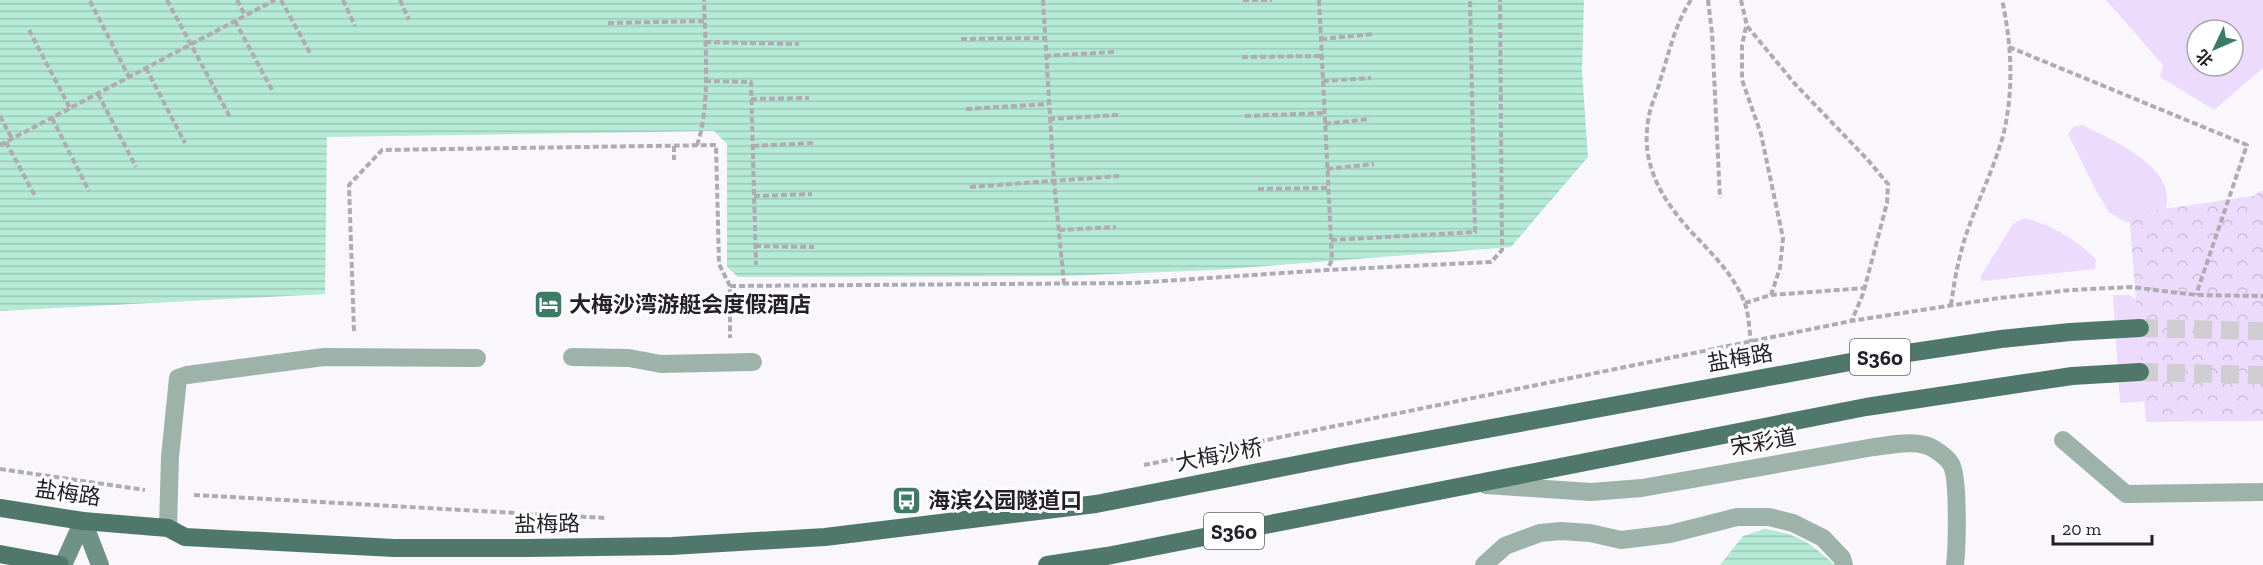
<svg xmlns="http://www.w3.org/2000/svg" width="2263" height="565" font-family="'Zilla Slab','Noto Sans SC',serif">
	<defs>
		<pattern id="forest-crowns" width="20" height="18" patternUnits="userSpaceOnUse" patternTransform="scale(1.5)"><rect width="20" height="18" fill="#eddbfe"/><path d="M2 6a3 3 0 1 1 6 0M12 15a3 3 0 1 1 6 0" fill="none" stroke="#cbbcda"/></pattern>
		<pattern id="water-rules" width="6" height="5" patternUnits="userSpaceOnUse" patternTransform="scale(1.5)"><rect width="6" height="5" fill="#b5ead6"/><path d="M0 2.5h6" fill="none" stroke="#9cc8b8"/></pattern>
	</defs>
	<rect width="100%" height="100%" fill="#faf7fc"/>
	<path fill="#eddbfe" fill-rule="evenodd" d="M2106 0H2263V68L2214 110 2160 77 2163 65ZM2197 30H2233V66H2197Z
		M2083 125C2110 139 2164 162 2167 195 2168 201 2165 209 2164 214L2147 224 2125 222 2109 212 2095 189 2068 134 2073 127Z
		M2024 218C2046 222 2082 242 2096 260L2095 269 1982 281 1980 277 2013 224Z
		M2113 295H2129L2147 306 2187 399 2120 403Z"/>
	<path fill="url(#forest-crowns)" d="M2263 190V421L2146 422 2129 214 2253 196Z"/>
	<path fill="url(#water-rules)" d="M0 0H1584L1582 71 1588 157 1511 247 1214 270 1064 276 738 277 727 267V144L714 131 327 137 325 294 0 311Z
		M1764 529C1799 534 1809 542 1835 565H1720L1743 536Z"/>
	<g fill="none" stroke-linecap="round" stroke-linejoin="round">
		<path stroke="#cfccd2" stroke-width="18" stroke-dasharray="18 9" stroke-linecap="butt" d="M2140 328 2263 331
			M2140 372 2263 375"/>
		<path stroke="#afabb2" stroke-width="4" stroke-dasharray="6 3" stroke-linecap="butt" d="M167 0 230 117
			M237 0 245 15
			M281 0 310 53
			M343 0 355 26
			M400 0 409 20
			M1043 0 1054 181 1064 284
			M1243 0H1272
			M1319 0 1332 260 1327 270
			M1691 0C1675 24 1669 53 1660 81 1657 93 1651 104 1649 116 1638 168 1667 207 1701 242 1718 260 1734 277 1744 301 1749 313 1749 329 1751 342
			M1708 0 1712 33 1720 198
			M1741 0 1747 26 1795 84 1867 159 1888 184 1887 203 1863 294 1852 320
			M90 1 129 77
			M235 21 272 90
			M608 23 705 21
			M1746 27 1742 45V80L1761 134 1783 238 1780 268 1771 295
			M29 30 70 108
			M961 39 1045 38
			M1321 39 1373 34
			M705 42 799 44
			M2009 47 2247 145 2196 295
			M1045 56 1114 52
			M1242 57 1322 56
			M146 68 185 143
			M705 81 751 82 756 265
			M1323 81 1371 78
			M98 94 136 167
			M751 99 809 98
			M966 109 1048 104
			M0 116 12 139
			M1245 116 1325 113
			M52 118 89 191
			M1049 119 1118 115
			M1325 124 1370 119
			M6 142 35 196
			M0 145 275 0
			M697 145C711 106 705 42 704 0
			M674 146V160
			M753 146 813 143
			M1327 169 1374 164
			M970 187 1119 176
			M1258 189 1328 188
			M754 196 812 194
			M1059 230 1116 227
			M1331 240 1475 232 1470 0
			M755 246 814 247
			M730 286 1134 283 1327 270 1491 262 1502 250 1500 0
			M1745 303 1771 295 1865 288
			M1951 305C1954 283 1958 260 1965 238 1976 204 1993 171 2003 136 2014 91 2012 45 2002 0
			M354 331 349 185 382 150 716 145 719 264 730 286V338
			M1144 465 1851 321 1999 298 2071 290 2131 287 2196 295 2263 296
			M0 469 145 490
			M194 495 606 518"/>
		<path stroke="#9db3aa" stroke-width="18" d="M572 357 629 358 661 364 753 362
			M168 528 170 457 178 378 187 375 324 357 477 358"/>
		<path stroke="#9db3aa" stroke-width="18" d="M2063 440 2126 494 2263 492
			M1484 565 1505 546 1540 533 1561 531 1590 533 1621 540 1670 534 1737 517H1769L1793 523 1823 538 1842 558 1844 565"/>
		<path stroke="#9db3aa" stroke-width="18" d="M1486 485 1591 492 1642 488 1874 447C1890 445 1909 441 1925 445 1933 447 1947 457 1951 464 1959 477 1957 548 1955 565"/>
		<path stroke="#709185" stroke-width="18" d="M83 521 100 565
			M63 565 83 521"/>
		<path stroke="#50786a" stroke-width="18" d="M0 508 83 521 168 528 185 537 394 548H527L672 546 825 537 1096 504 1351 454 1861 360 2001 339 2070 332 2140 328
			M0 554 60 565
			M1047 565 1107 556 1866 407 2072 376 2140 372"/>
	</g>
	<defs>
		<symbol id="hotel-square" viewBox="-11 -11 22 22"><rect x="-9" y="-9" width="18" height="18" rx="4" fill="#3d7b67" stroke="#fff"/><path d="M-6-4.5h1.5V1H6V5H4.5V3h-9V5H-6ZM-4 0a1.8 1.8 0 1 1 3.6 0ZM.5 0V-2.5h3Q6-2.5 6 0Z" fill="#fff"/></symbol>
		<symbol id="bus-square" viewBox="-11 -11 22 22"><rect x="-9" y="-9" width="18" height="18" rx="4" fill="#3d7b67" stroke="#fff"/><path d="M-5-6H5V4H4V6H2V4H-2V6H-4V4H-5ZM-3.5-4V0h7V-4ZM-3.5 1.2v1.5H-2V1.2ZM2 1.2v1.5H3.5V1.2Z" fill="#fff"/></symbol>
	</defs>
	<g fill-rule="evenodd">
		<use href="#hotel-square" x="532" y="288" width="33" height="33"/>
		<use href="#bus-square" x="890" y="484" width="33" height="33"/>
	</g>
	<g text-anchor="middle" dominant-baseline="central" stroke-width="6" stroke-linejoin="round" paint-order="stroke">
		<g fill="#fff" stroke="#666268" stroke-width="1.5">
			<rect x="1850" y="339" width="60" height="36" rx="4.5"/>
			<rect x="1204" y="513" width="60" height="36" rx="4.5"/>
		</g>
		<g font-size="21" font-weight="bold" fill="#241f28">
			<text x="1880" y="357">S360</text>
			<text x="1234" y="531">S360</text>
		</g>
		<g font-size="22" font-weight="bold" fill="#241f28" stroke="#fff" text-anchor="start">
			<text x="569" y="304">大梅沙湾游艇会度假酒店</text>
			<text x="928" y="500">海滨公园隧道口</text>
		</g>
		<g font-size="22" fill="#241f28" stroke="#fff">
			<text transform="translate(1740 358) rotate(-10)">盐梅路</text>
			<text transform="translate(1763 442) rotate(-10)">宋彩道</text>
			<text transform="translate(1219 455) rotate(-11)">大梅沙桥</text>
			<text transform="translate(68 493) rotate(8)">盐梅路</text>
			<text transform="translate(547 524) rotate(-1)">盐梅路</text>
		</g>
	</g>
	<g transform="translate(2215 48) rotate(226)"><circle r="28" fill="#ffffff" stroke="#a7a5a9" stroke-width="1.5"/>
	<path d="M0-4.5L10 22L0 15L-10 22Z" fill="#3d7b67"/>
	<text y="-9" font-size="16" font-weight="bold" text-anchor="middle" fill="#241f28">北</text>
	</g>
	<path d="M2053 535v9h99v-9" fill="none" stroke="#241f28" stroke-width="3"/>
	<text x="2062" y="535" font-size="18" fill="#241f28" stroke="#ffffff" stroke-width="4.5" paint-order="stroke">20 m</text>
</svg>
